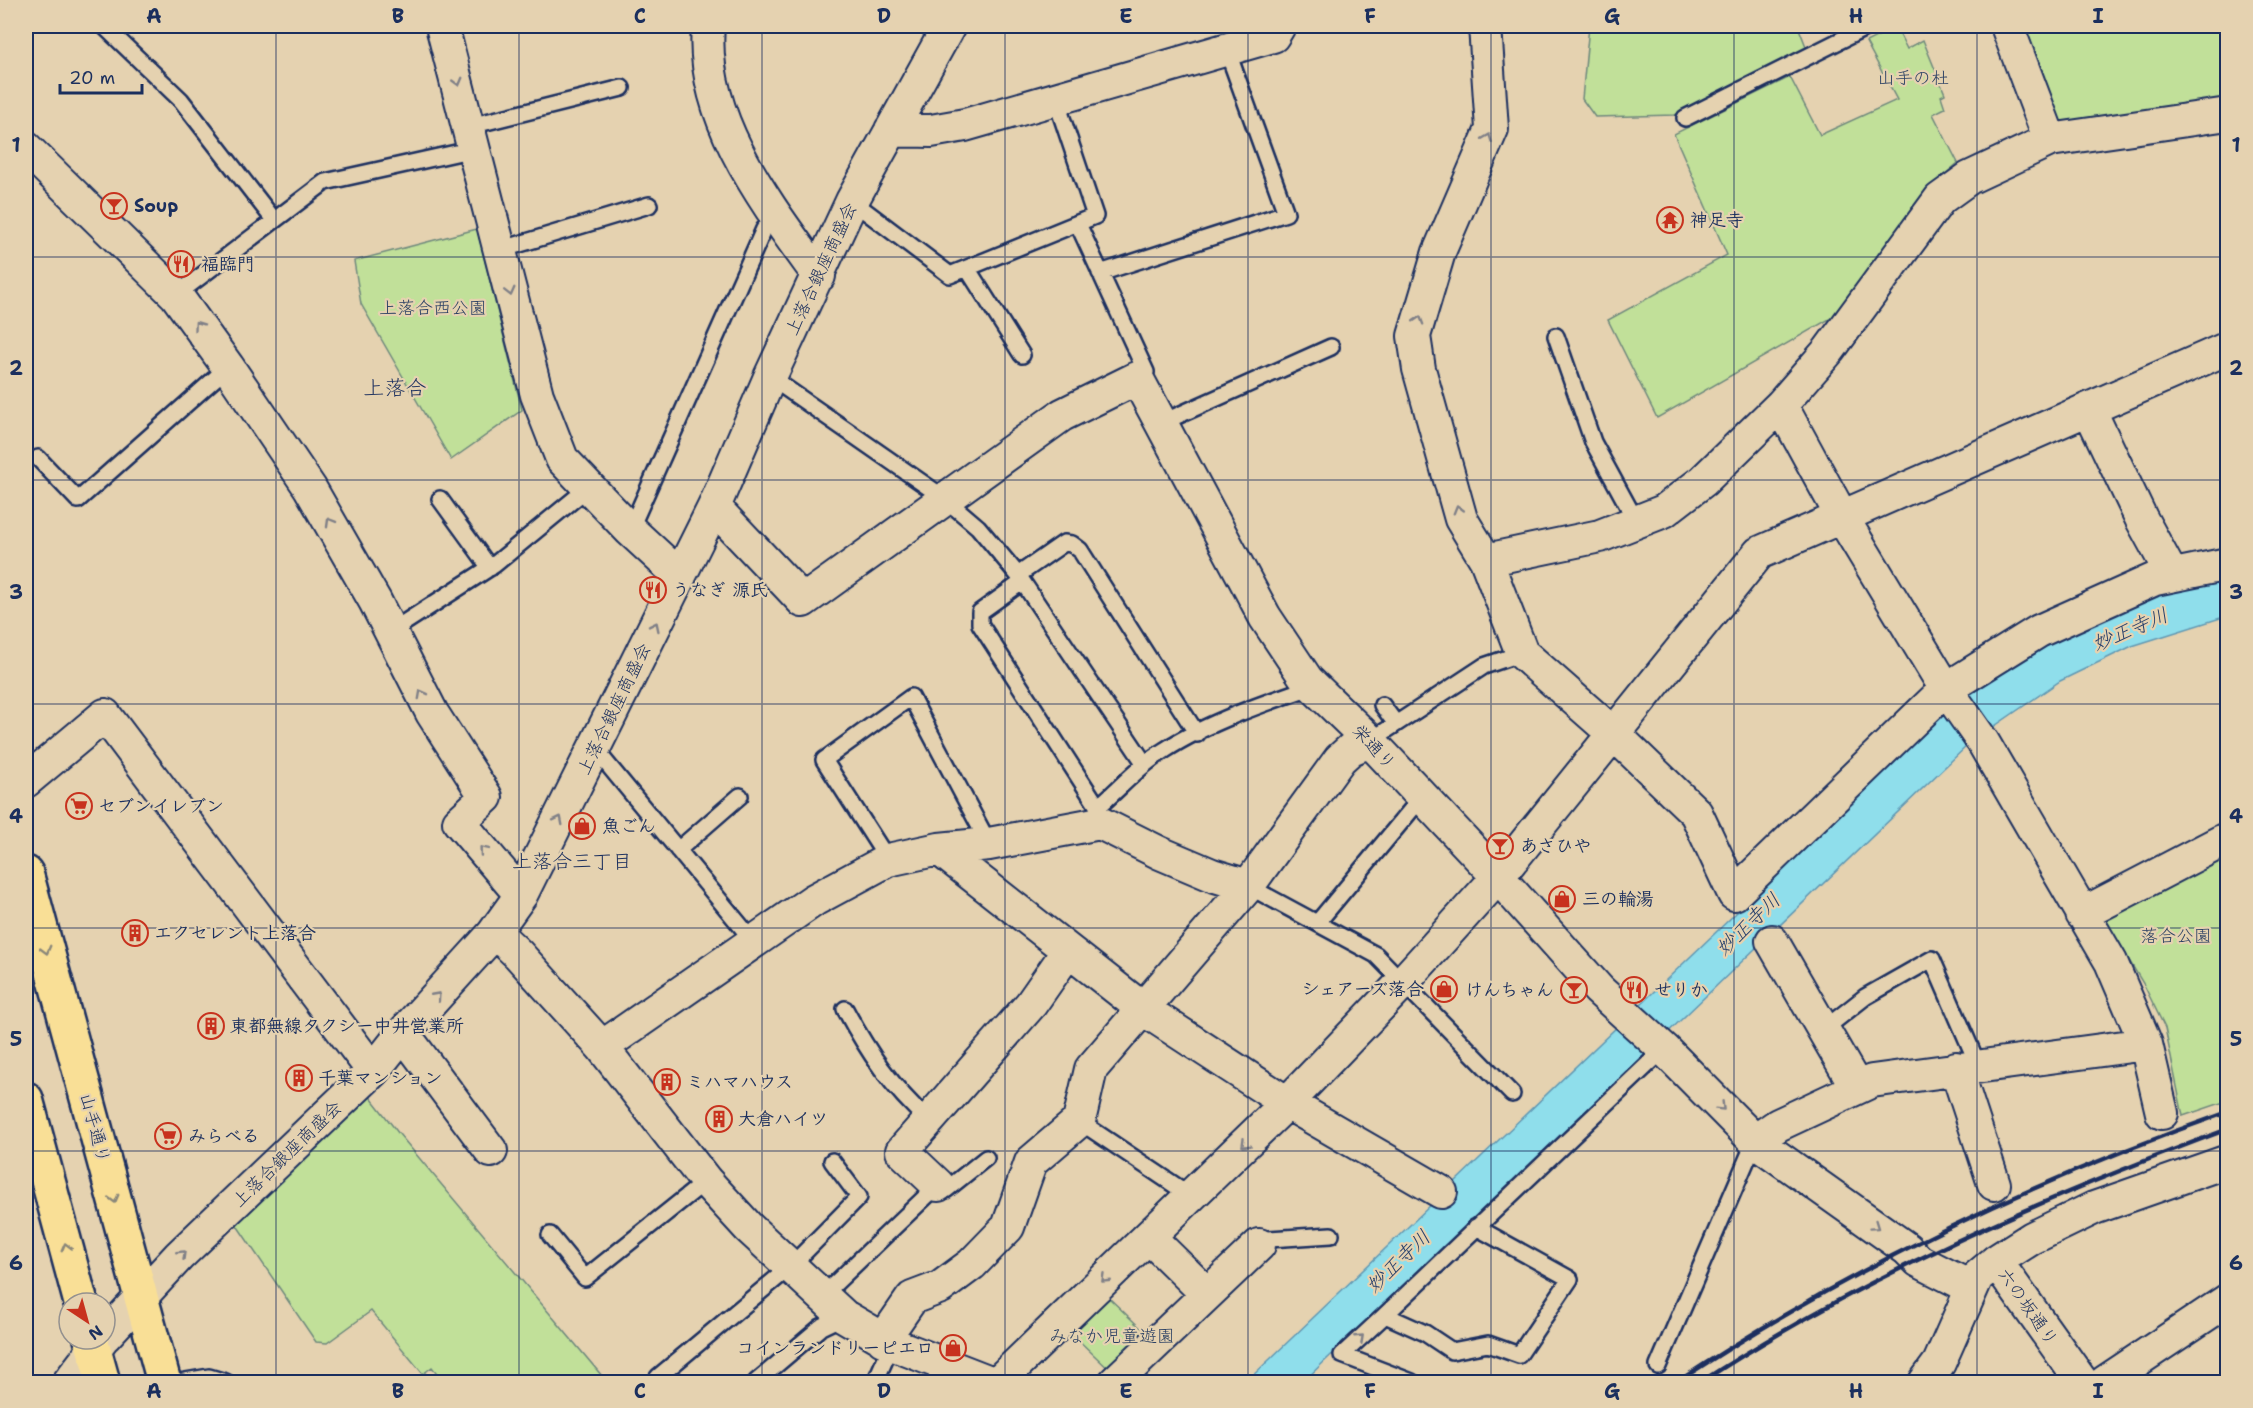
<svg xmlns="http://www.w3.org/2000/svg" width="2253" height="1408" font-family="'Shantell Sans','Klee One',sans-serif">
	<rect width="100%" height="100%" fill="#e5d2b0"/>
	<filter id="ink" filterUnits="userSpaceOnUse"><feTurbulence type="fractalNoise" baseFrequency=".0167" numOctaves="2"/><feDisplacementMap in="SourceGraphic" scale="12" xChannelSelector="R" yChannelSelector="G"/><feConvolveMatrix kernelMatrix="1 2 1 2 8 2 1 2 1" color-interpolation-filters="sRGB"/></filter>
	<g filter="url(#ink)">
		<path fill="#c1e099" stroke="#6e887c" stroke-width="1.5" d="M1589 26H1798L1807 49 1675 115 1595 117 1582 99Z
			M2018 26H2227V98L2068 126 2057 124Z
			M1896 27 1907 49 1923 40 1945 94 1941 96 1945 108 1933 114 1958 163 1931 186 1845 310 1657 418 1608 320 1727 255 1674 134 1790 77 1820 135 1897 100 1866 42Z
			M477 229 522 410 451 460 361 304 354 261Z
			M2227 856V1101L2183 1116 2165 1028 2144 985 2106 922 2112 911 2138 897Z
			M368 1094 399 1134 602 1376 594 1382H444L432 1367 423 1374 371 1311 327 1343 316 1342 234 1221Z
			M1108 1297 1152 1339 1117 1377 1072 1334Z"/>
		<path fill="#8fdeeb" stroke="#6198b3" stroke-width="1.5" d="M2227 575V616L2132 646 2060 681 1970 743 1303 1382H1246L1946 712C2009 663 2081 619 2157 594 2180 586 2204 581 2227 575Z"/>
		<g fill="none" stroke-linecap="round" stroke-linejoin="round">
			<defs>
				<path id="service" d="M104 26 181 100 274 220
					M1685 118 1869 26
					M470 126 622 88
					M852 201 950 275 1095 216 1055 97
					M1078 224 1146 372 1137 378
					M500 250 649 205
					M967 268 1022 355
					M1100 273 1286 213 1227 50
					M176 295 325 182 474 149
					M1556 336 1593 442 1636 521
					M770 377 944 498 978 527 1018 575 1145 764
					M1161 423 1331 347
					M38 458 78 500 228 367
					M440 499 490 568
					M630 530 764 229 779 220
					M1018 575 1064 543 1072 544 1080 550 1197 734
					M1022 582 980 612V624L1098 807
					M390 632 494 565 589 487
					M1382 705 1396 724
					M1370 741 1484 666 1522 653
					M595 749 754 942
					M1096 814 1098 807C1120 788 1140 765 1165 750 1206 723 1267 702 1314 686
					M678 850 740 796
					M888 860 824 760 911 697 989 844
					M1248 886 1376 955 1512 1094
					M1318 922 1421 798
					M845 1009C868 1052 892 1088 929 1121
					M1823 1030 1865 997 1932 959 1978 1065
					M1079 1121 1191 1196
					M1476 1227 1570 1279 1519 1355 1488 1344 1452 1351 1425 1333 1385 1315 1664 1049
					M550 1235 585 1278 706 1181
					M1259 1245 1269 1239 1331 1235
					M822 1296 938 1185 946 1190 986 1158
					M1385 1315 1342 1355 1412 1382
					M1658 1366 1755 1141
					M658 1377 790 1267 859 1197 832 1161
					M179 1382 209 1377 226 1382
					M756 1382 821 1327 844 1316
					M875 1382 892 1344"/>
				<path id="minor" d="M442 26 537 395 562 459 630 530 680 576
					M708 26C700 119 767 204 819 276
					M1485 26 1492 129 1439 252 1414 336 1419 369 1461 519 1486 560 1522 653 1615 735 1696 813 1734 894 1946 689 2039 631 2155 579 2228 564
					M2007 26 2050 140
					M891 130 931 131 965 125 1273 36 1279 26
					M26 148 176 295 228 367 310 488 375 601 432 713 486 797 459 822 521 895
					M1781 405 1842 517 1946 689 1983 742 2111 962 2146 1044 2162 1113
					M2089 409 2141 518 2172 575
					M714 507 803 601 1062 415 1137 378 1265 617 1307 680 1370 741 1498 877 1599 990 1664 1049 1755 1141 1907 1249 1919 1261 1972 1288
					M1486 560 1600 536 1664 511 1703 481 1781 405 1829 350 1940 199 1969 178 2050 140 2228 114
					M26 781 105 715 373 1071
					M939 849 1143 1009 1287 1103 1441 1192
					M2082 914 2228 838
					M493 934 500 937 518 954 602 1047 706 1181 749 1228 844 1316 892 1344 990 1382
					M1772 941 1857 1088
					M403 1033 491 1151
					M602 1047 814 900 888 860 939 849 989 844 1100 823 1160 853 1212 875 1248 886
					M1956 1068 1994 1184
					M1755 1141 1778 1125 1872 1081 2146 1044
					M938 1185 902 1151 1031 1004 1068 951
					M1149 1237 1207 1294
					M1996 1261 2082 1382
					M105 1336 179 1256 373 1071 403 1033 493 934 521 895 714 507 770 377 852 201 949 26
					M883 1340 912 1298 941 1287 972 1264 1008 1227 1031 1162 1079 1121 1091 1069 1248 886 1340 759 1351 749 1370 741
					M69 1382 102 1339
					M998 1382 1287 1103 1404 981 1498 877 1759 553 2228 348
					M1115 1382 1259 1245
					M1925 1382 1939 1363 1977 1277 1996 1261 2032 1238 2094 1208 2228 1161
					M2105 1382 2228 1300"/>
				<path id="primary" d="M26 873 164 1382
					M26 1099 81 1303
					M91 1339 103 1382"/>
			</defs>
			<use href="#service" stroke="#1b2f5e" stroke-width="20"/>
			<use href="#minor" stroke="#1b2f5e" stroke-width="36"/>
			<use href="#primary" stroke="#1b2f5e" stroke-width="38"/>
			<use href="#service" stroke="#e5d2b0" stroke-width="15"/>
			<use href="#minor" stroke="#e5d2b0" stroke-width="32"/>
			<use href="#primary" stroke="#f9df96" stroke-width="33"/>
			<path stroke="#1b2f5e" stroke-width="4.5" d="M1677 1382C1847 1269 2035 1180 2228 1112
				M1701 1382C1864 1275 2046 1197 2228 1129"/>
		</g>
		<defs><path id="oneway-chevron" d="M-2-3.5L2.5 0L-2 3.5" fill="none" stroke-width="1.6" stroke-linecap="round" stroke-linejoin="round" transform="scale(1.5)"/></defs>
		<g stroke="#808087">
			<use href="#oneway-chevron" transform="translate(458 82) rotate(75)"/>
			<use href="#oneway-chevron" transform="translate(1488 138) rotate(-68)"/>
			<use href="#oneway-chevron" transform="translate(510 292) rotate(76)"/>
			<use href="#oneway-chevron" transform="translate(1419 320) rotate(-73)"/>
			<use href="#oneway-chevron" transform="translate(198 325) rotate(-126)"/>
			<use href="#oneway-chevron" transform="translate(1458 509) rotate(-106)"/>
			<use href="#oneway-chevron" transform="translate(330 522) rotate(-120)"/>
			<use href="#oneway-chevron" transform="translate(655 626) rotate(-64)"/>
			<use href="#oneway-chevron" transform="translate(422 694) rotate(-118)"/>
			<use href="#oneway-chevron" transform="translate(559 820) rotate(-63)"/>
			<use href="#oneway-chevron" transform="translate(483 850) rotate(-130)"/>
			<use href="#oneway-chevron" transform="translate(437 996) rotate(-48)"/>
			<use href="#oneway-chevron" transform="translate(1721 1107) rotate(45)"/>
			<use href="#oneway-chevron" transform="translate(1245 1144) rotate(136)"/>
			<use href="#oneway-chevron" transform="translate(1875 1226) rotate(35)"/>
			<use href="#oneway-chevron" transform="translate(182 1254) rotate(-44)"/>
			<use href="#oneway-chevron" transform="translate(1105 1279) rotate(136)"/>
			<use href="#oneway-chevron" transform="translate(1360 1338) rotate(-43)"/>
		</g>
		<g stroke="#8a877a">
			<use href="#oneway-chevron" transform="translate(46 950) rotate(75)"/>
			<use href="#oneway-chevron" transform="translate(114 1199) rotate(75)"/>
			<use href="#oneway-chevron" transform="translate(66 1247) rotate(-105)"/>
		</g>
	</g>
	<path fill="none" stroke="#1b2f5e" stroke-width="1.5" stroke-opacity="0.55" d="M276 26V1382M519 26V1382M762 26V1382M1005 26V1382M1248 26V1382M1491 26V1382M1734 26V1382M1977 26V1382M26 257H2228M26 480H2228M26 704H2228M26 928H2228M26 1151H2228"/>
	<defs>
		<symbol id="bar-ring" viewBox="-11 -11 22 22"><circle r="9.5" fill="#e5d2b0" stroke="#c8321e" stroke-width="1.5"/><path d="M-6-5H6L.8 .8V4.5H3.5V6h-7V4.5H-.8V.8Z" fill="#c8321e"/></symbol>
		<symbol id="temple-ring" viewBox="-11 -11 22 22"><circle r="9.5" fill="#e5d2b0" stroke="#c8321e" stroke-width="1.5"/><path d="M0-6L5-2H3V0L6.5 2.5H4V6H1.5V3h-3V6H-4V2.5H-6.5L-3 0V-2H-5Z" fill="#c8321e"/></symbol>
		<symbol id="restaurant-ring" viewBox="-11 -11 22 22"><circle r="9.5" fill="#e5d2b0" stroke="#c8321e" stroke-width="1.5"/><path d="M-5-6h1v4h1v-4h1v4h1v-4h1v5L-1.5 .5V6h-2V.5L-5-1ZM5-6V6H3V1.5H1.5Q1.5-4 5-6Z" fill="#c8321e"/></symbol>
		<symbol id="supermarket-ring" viewBox="-11 -11 22 22"><circle r="9.5" fill="#e5d2b0" stroke="#c8321e" stroke-width="1.5"/><path d="M-6-5.5h2.5l.6 2H6L4.5 2H-2.5L-4.4-4H-6ZM-1.5 3.2a1.3 1.3 0 1 0 .1 0ZM3 3.2a1.3 1.3 0 1 0 .1 0Z" fill="#c8321e"/></symbol>
		<symbol id="shop-ring" viewBox="-11 -11 22 22"><circle r="9.5" fill="#e5d2b0" stroke="#c8321e" stroke-width="1.5"/><path d="M-5-2.5h2.3a2.7 3.5 0 0 1 5.4 0H5L5.5 6h-11ZM-1.5-2.5h3a1.5 2.3 0 0 0-3 0Z" fill="#c8321e"/></symbol>
		<symbol id="building-ring" viewBox="-11 -11 22 22"><circle r="9.5" fill="#e5d2b0" stroke="#c8321e" stroke-width="1.5"/><path d="M-4-6H4V6H1V3H-1V6H-4ZM-2.5-4.3h1.7v1.8h-1.7ZM.8-4.3h1.7v1.8H.8ZM-2.5-1h1.7V.8h-1.7ZM.8-1h1.7V.8H.8Z" fill="#c8321e"/></symbol>
	</defs>
	<g fill-rule="evenodd">
		<use href="#bar-ring" x="99" y="191" width="30" height="30"/>
		<use href="#temple-ring" x="1655" y="205" width="30" height="30"/>
		<use href="#restaurant-ring" x="166" y="249" width="30" height="30"/>
		<use href="#restaurant-ring" x="638" y="575" width="30" height="30"/>
		<use href="#supermarket-ring" x="64" y="791" width="30" height="30"/>
		<use href="#shop-ring" x="567" y="811" width="30" height="30"/>
		<use href="#bar-ring" x="1485" y="831" width="30" height="30"/>
		<use href="#shop-ring" x="1547" y="884" width="30" height="30"/>
		<use href="#building-ring" x="120" y="918" width="30" height="30"/>
		<use href="#shop-ring" x="1429" y="974" width="30" height="30"/>
		<use href="#bar-ring" x="1559" y="975" width="30" height="30"/>
		<use href="#restaurant-ring" x="1619" y="975" width="30" height="30"/>
		<use href="#building-ring" x="196" y="1011" width="30" height="30"/>
		<use href="#building-ring" x="284" y="1063" width="30" height="30"/>
		<use href="#building-ring" x="652" y="1067" width="30" height="30"/>
		<use href="#building-ring" x="704" y="1104" width="30" height="30"/>
		<use href="#supermarket-ring" x="153" y="1121" width="30" height="30"/>
		<use href="#shop-ring" x="938" y="1333" width="30" height="30"/>
	</g>
	<g text-anchor="middle" dominant-baseline="central" stroke-width="4.5" stroke-linejoin="round" paint-order="stroke">
		<g font-size="18" fill="#2c4164" stroke="#e5d2b0">
			<text x="1913" y="78">山手の杜</text>
			<text x="433" y="308">上落合西公園</text>
			<text x="2176" y="936">落合公園</text>
			<text x="1112" y="1336">みなか児童遊園</text>
		</g>
		<g font-size="18" font-weight="bold" fill="#1b2f5e" stroke="#e5d2b0" text-anchor="start">
			<text x="134" y="206">Soup</text>
			<text x="1690" y="220">神足寺</text>
			<text x="201" y="264">福臨門</text>
			<text x="672" y="590">うなぎ 源氏</text>
			<text x="98" y="806">セブンイレブン</text>
			<text x="602" y="826">魚ごん</text>
			<text x="1520" y="846">あさひや</text>
			<text x="1582" y="899">三の輪湯</text>
			<text x="154" y="933">エクセレント上落合</text>
			<text x="1424" y="989" text-anchor="end">シェアーズ落合</text>
			<text x="1554" y="990" text-anchor="end">けんちゃん</text>
			<text x="1654" y="990">せりか</text>
			<text x="230" y="1026">東都無線タクシー中井営業所</text>
			<text x="318" y="1078">千葉マンション</text>
			<text x="686" y="1082">ミハマハウス</text>
			<text x="738" y="1119">大倉ハイツ</text>
			<text x="188" y="1136">みらべる</text>
			<text x="934" y="1348" text-anchor="end">コインランドリーピエロ</text>
		</g>
		<g font-size="18" fill="#1b2f5e" stroke="#e5d2b0">
			<text transform="translate(821 269) rotate(-65)">上落合銀座商盛会</text>
			<text transform="translate(614 709) rotate(-64)">上落合銀座商盛会</text>
			<text transform="translate(1374 747) rotate(47)">栄通り</text>
			<text transform="translate(95 1128) rotate(75)">山手通り</text>
			<text transform="translate(287 1154) rotate(-44)">上落合銀座商盛会</text>
			<text transform="translate(2028 1307) rotate(55)">六の坂通り</text>
		</g>
		<g font-size="20" font-style="italic" fill="#27406c" stroke="#e5d2b0">
			<text transform="translate(2130 629) rotate(-23)">妙正寺川</text>
			<text transform="translate(1748 924) rotate(-44)">妙正寺川</text>
			<text transform="translate(1398 1261) rotate(-44)">妙正寺川</text>
		</g>
		<g font-size="20" fill="#1b2f5e" stroke="#e5d2b0">
			<text x="572" y="861">上落合三丁目</text>
		</g>
		<g font-size="21" fill="#1b2f5e" stroke="#e5d2b0">
			<text x="395" y="388">上落合</text>
		</g>
	</g>
	<rect width="2253" height="1408" fill="none" stroke="#e5d2b0" stroke-width="66"/>
	<g transform="translate(87 1321) rotate(144)"><circle r="28" fill="#e5d2b0" stroke="#94918f" stroke-width="1.5"/>
	<path d="M0-4.5L10 22L0 15L-10 22Z" fill="#c8321e"/>
	<text y="-9" font-size="16" font-weight="bold" text-anchor="middle" fill="#1b2f5e">N</text>
	</g>
	<path d="M60 84v9h82v-9" fill="none" stroke="#1b2f5e" stroke-width="3"/>
	<text x="69" y="84" font-size="18" fill="#1b2f5e" stroke="#e5d2b0" stroke-width="4.5" paint-order="stroke">20 m</text>
	<rect x="33" y="33" width="2187" height="1342" fill="none" stroke="#1b2f5e" stroke-width="2"/>
	<g font-size="20" text-anchor="middle" font-weight="bold" fill="#1b2f5e">
		<text x="154" y="23">A</text>
		<text x="398" y="23">B</text>
		<text x="640" y="23">C</text>
		<text x="884" y="23">D</text>
		<text x="1126" y="23">E</text>
		<text x="1370" y="23">F</text>
		<text x="1612" y="23">G</text>
		<text x="1856" y="23">H</text>
		<text x="2098" y="23">I</text>
		<text x="16" y="152">1</text>
		<text x="2236" y="152">1</text>
		<text x="16" y="375">2</text>
		<text x="2236" y="375">2</text>
		<text x="16" y="599">3</text>
		<text x="2236" y="599">3</text>
		<text x="16" y="823">4</text>
		<text x="2236" y="823">4</text>
		<text x="16" y="1046">5</text>
		<text x="2236" y="1046">5</text>
		<text x="16" y="1270">6</text>
		<text x="2236" y="1270">6</text>
		<text x="154" y="1398">A</text>
		<text x="398" y="1398">B</text>
		<text x="640" y="1398">C</text>
		<text x="884" y="1398">D</text>
		<text x="1126" y="1398">E</text>
		<text x="1370" y="1398">F</text>
		<text x="1612" y="1398">G</text>
		<text x="1856" y="1398">H</text>
		<text x="2098" y="1398">I</text>
	</g>
</svg>
